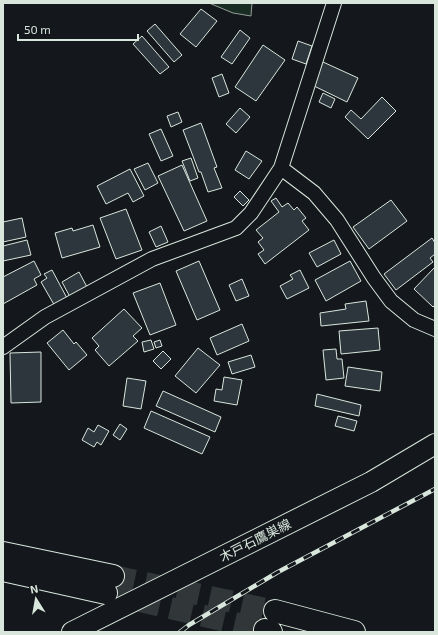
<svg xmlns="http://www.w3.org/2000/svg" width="438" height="635" font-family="'Exo 2','Noto Sans JP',sans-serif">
	<rect width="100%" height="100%" fill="#14181c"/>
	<path fill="#1a2d24" stroke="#939e99" d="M209 3H252L251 16 233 13Z"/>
	<path fill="#2c363c" stroke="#d8e6dc" d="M201 9 217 21 196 47 180 34Z
		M155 24 182 55 174 62 147 31Z
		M240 30 250 38 232 64 221 57Z
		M142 36 169 67 160 74 133 44Z
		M298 41 312 46 306 64 292 59Z
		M263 45 285 60 256 101 235 87Z
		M323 62 358 78 347 102 312 85Z
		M222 74 229 93 219 97 212 78Z
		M323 93 335 99 331 108 319 102Z
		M382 97 396 111 368 139 345 117 351 110 361 119Z
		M240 108 250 117 236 133 226 124Z
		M178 112 182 122 171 127 167 116Z
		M201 123 217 167 214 168 222 188 208 192 201 172H199L183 130Z
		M161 129 173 156 161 161 149 134Z
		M246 151 262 161 249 179 235 170Z
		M191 158 198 178 190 181 182 161Z
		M148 163 158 183 145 190 134 169Z
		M182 165 207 221 184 231 158 176Z
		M130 169 144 196 133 202 128 193 106 204 97 186Z
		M240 191 249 200 243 206 234 197Z
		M276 198 282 207 288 203 294 210 297 207 306 218 302 221 309 230 265 264 258 254 264 250 258 242 263 238 256 230 279 212 271 201Z
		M391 200 407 221 369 249 353 227Z
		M126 209 142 250 116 259 100 218Z
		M22 218 26 237 3 242V222Z
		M93 225 100 247 62 258 55 233 72 228 73 231Z
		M161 226 168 242 156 247 149 232Z
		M432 238 435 243V254L430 258 433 262 396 290 384 274Z
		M27 240 31 255 3 261V246Z
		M334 240 341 254 317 267 309 253Z
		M34 261 41 275 34 279 37 285 3 304V277Z
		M199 261 220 310 197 320 176 271Z
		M350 261 361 281 326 301 315 280Z
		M435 267V305L433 307 414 289Z
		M52 270 68 300 56 308 41 282 47 278 44 274Z
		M300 270 309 288 287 299 280 286 293 279 290 275Z
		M79 272 87 287 70 297 62 282Z
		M242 279 249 296 236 301 229 285Z
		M160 283 176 325 150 335 133 293Z
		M366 301 369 321 321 326 320 313 346 309 345 304Z
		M124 309 142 328 133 336 138 341 109 366 95 350 99 346 92 338Z
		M242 324 249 341 217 355 210 338Z
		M378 328 380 350 341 354 339 331Z
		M63 330 74 344 76 342 87 355 69 370 47 343Z
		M151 340 154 349 144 352 142 342Z
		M160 340 162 346 156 348 154 342Z
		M198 348 220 365 196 393 175 376Z
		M336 349 337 359H342L344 378 326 380 323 350Z
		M163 351 171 359 161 369 153 361Z
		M41 352V402L11 403 10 353Z
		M251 355 255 367 232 374 228 362Z
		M348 367 382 372 380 391 345 386Z
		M224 377 242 380 237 405 214 401 216 389 222 390Z
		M127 378 146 381 141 409 123 406Z
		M163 391 221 417 215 432 156 406Z
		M317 394 361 405 359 416 315 406Z
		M151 411 210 437 202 454 144 428Z
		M338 416 357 421 354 431 335 426Z
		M120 424 127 429 120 440 113 435Z
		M98 425 109 431 101 445 97 442 94 447 82 440 88 428 94 432Z"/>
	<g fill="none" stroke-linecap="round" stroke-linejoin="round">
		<path stroke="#313739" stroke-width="22" stroke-dasharray="22 11" stroke-linecap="butt" d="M113 576 275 611
			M106 593 265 630"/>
		<defs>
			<path id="street" d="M281 168 314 193 337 220 374 278 391 301 414 320 435 329
				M3 347 45 317 152 259 236 228 251 213 281 168 334 3"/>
			<path id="secondary" d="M72 632 371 482 435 444"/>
			<path id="highway" d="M3 553 113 576
				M3 570 106 593
				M275 611 354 632
				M265 630 271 632"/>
		</defs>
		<use href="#street" stroke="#d8e6dc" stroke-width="16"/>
		<use href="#secondary" stroke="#d8e6dc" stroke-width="22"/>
		<use href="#highway" stroke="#d8e6dc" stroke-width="24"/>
		<use href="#street" stroke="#14181c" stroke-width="14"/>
		<use href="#secondary" stroke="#14181c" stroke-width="20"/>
		<use href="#highway" stroke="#14181c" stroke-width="22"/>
		<defs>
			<path id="rail" d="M180 632 189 625 278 572 435 489"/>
		</defs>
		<use href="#rail" stroke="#d8e6dc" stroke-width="4.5"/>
		<use href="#rail" stroke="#14181c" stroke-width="3" stroke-dasharray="9" stroke-linecap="butt"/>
	</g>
	<g text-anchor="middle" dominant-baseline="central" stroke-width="3" stroke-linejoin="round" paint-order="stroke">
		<g font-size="13" fill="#d8e6dc" stroke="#14181c">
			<text transform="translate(255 540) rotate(-27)">木戸石鷹巣線</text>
		</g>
	</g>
	<rect width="438" height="635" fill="none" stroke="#d8e6dc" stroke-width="8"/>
	<g transform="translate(36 599) rotate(349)" stroke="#14181c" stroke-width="3" paint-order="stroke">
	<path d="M0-3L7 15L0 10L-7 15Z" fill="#d8e6dc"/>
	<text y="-6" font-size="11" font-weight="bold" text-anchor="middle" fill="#d8e6dc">N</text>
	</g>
	<path d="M18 34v6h120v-6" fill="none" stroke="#d8e6dc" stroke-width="2"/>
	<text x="24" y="34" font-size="12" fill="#d8e6dc" stroke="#14181c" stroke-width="3" paint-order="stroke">50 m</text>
</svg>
